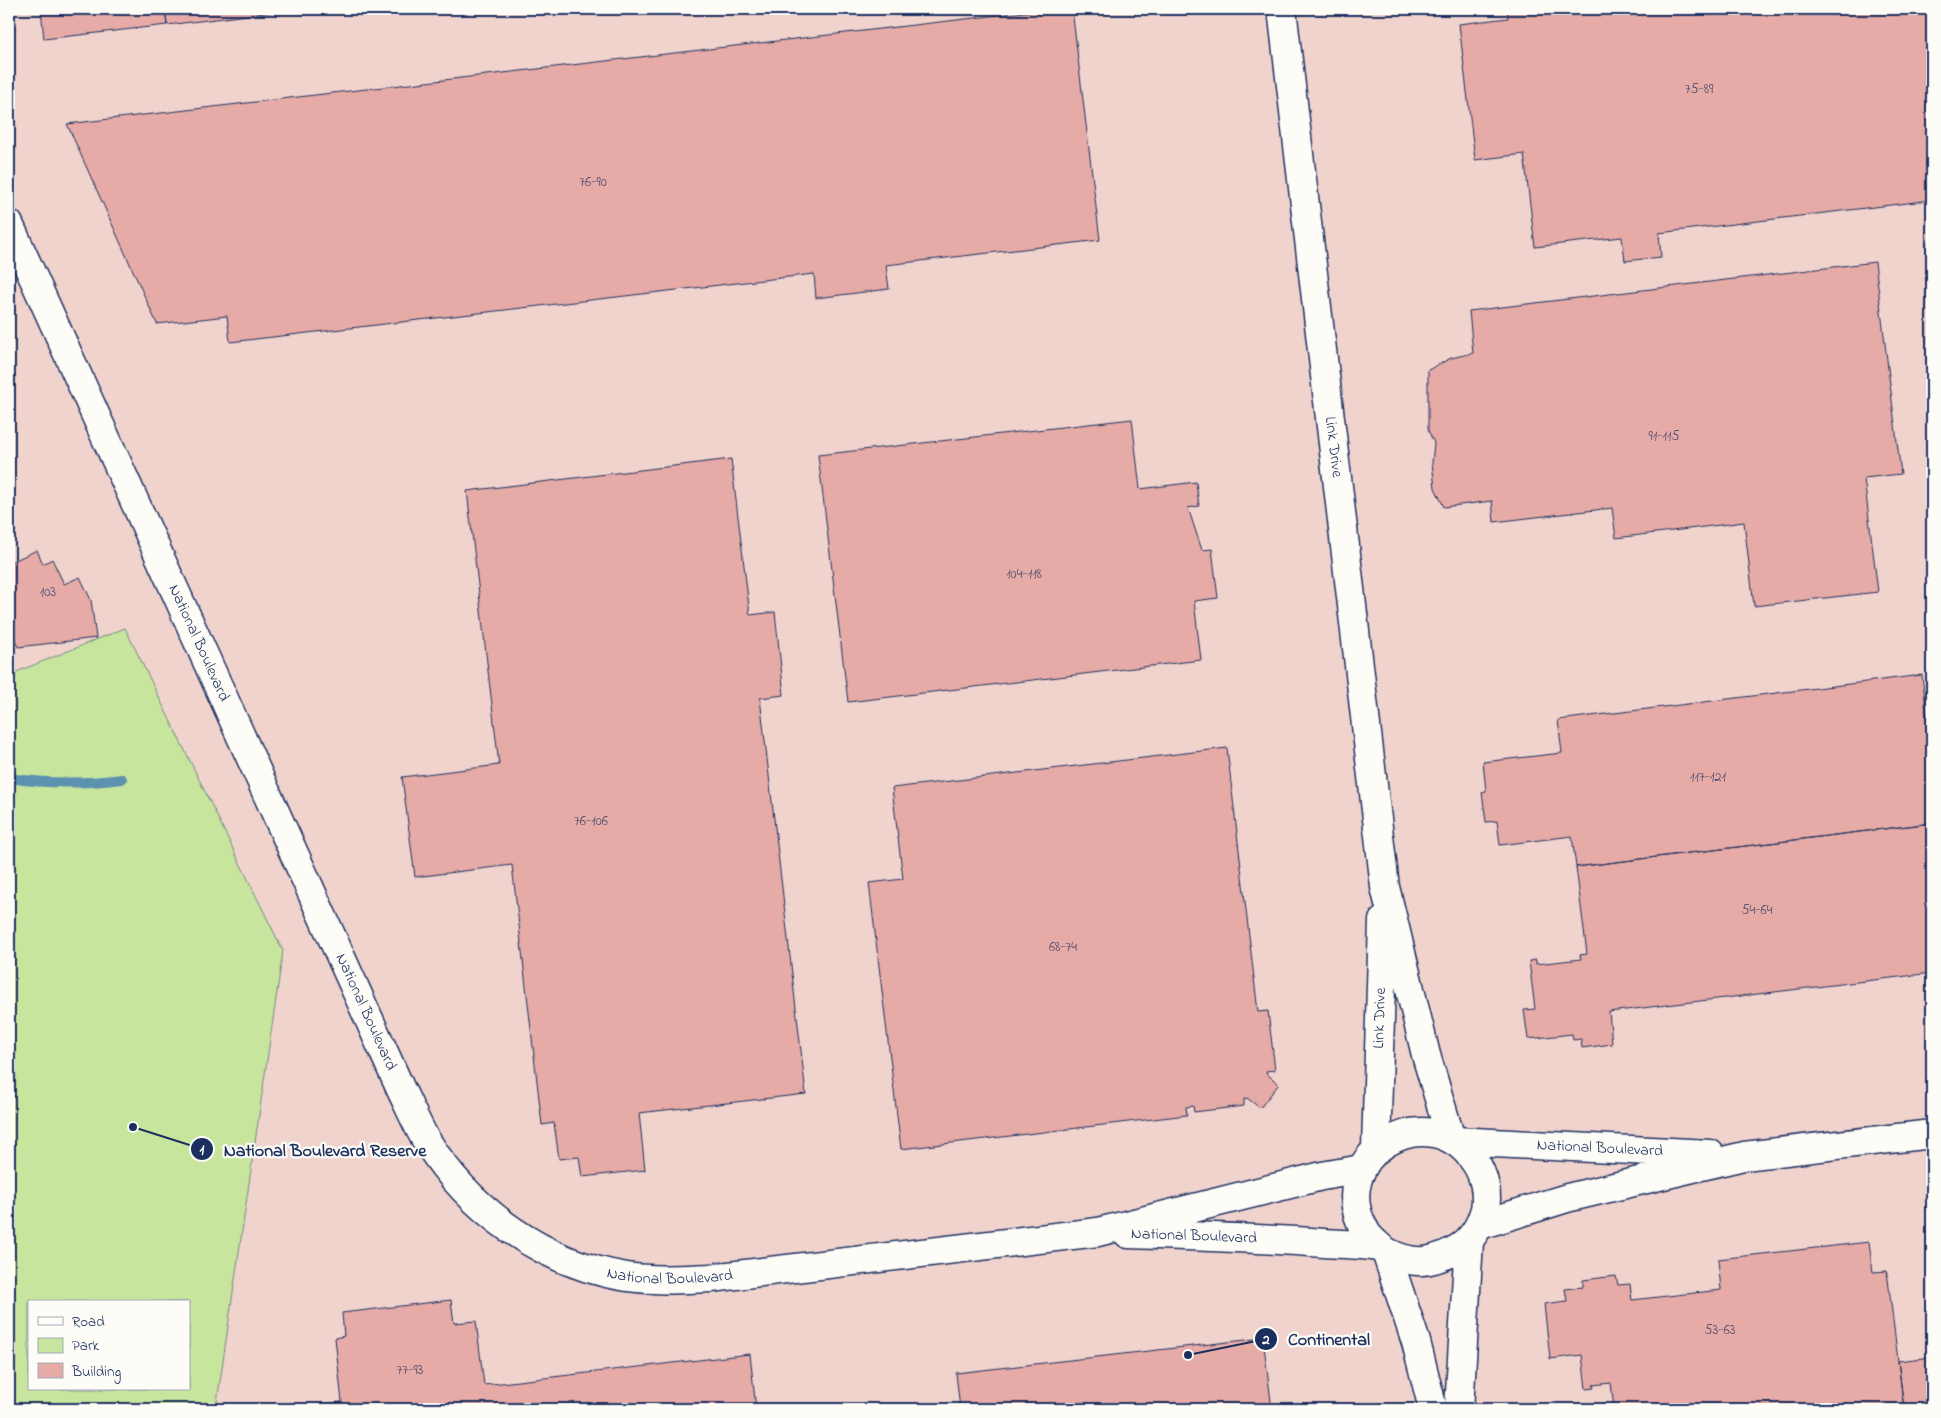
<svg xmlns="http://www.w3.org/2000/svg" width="1941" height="1418" font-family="'Indie Flower',sans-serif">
	<rect width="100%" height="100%" fill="#f6e4df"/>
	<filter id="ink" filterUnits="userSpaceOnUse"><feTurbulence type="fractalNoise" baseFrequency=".02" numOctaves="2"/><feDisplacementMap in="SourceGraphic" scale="10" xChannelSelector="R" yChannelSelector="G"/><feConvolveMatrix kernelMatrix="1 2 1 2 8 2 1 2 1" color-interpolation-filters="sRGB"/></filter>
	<g filter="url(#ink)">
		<path fill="#f1d3ce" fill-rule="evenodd" d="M9 9H1932V1409H9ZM29 1302H189V1389H29Z"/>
		<path fill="#c7e59d" stroke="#718a7e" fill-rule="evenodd" d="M125 628 283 951 216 1409H9V675ZM29 1302H189V1389H29Z"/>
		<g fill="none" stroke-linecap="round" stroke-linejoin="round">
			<path stroke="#5b91b0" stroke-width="10" d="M9 778C47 784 84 784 122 779"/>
		</g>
		<path fill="#e6aba6" stroke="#1b2f5e" d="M41 9H165L167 25 44 39Z
			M165 9H273V12L167 25Z
			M273 9H302L273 12Z
			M1051 9H1072L1100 240 886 265 889 289 816 298 814 274 230 342 227 316 157 324 67 124Z
			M1507 9H1932V200L1659 233 1661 257 1625 261 1622 237 1535 247 1524 154 1475 160 1459 24 1508 18Z
			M1875 262 1901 474 1864 478 1878 592 1754 606 1744 522 1616 538 1612 508 1494 522 1492 501 1444 507 1435 488 1432 463 1434 443 1428 430V370L1451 358 1473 353 1469 311Z
			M1132 419 1140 489 1196 482 1199 506 1188 508 1202 550 1212 549 1218 598 1194 601 1201 660 848 702 818 455Z
			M731 459 750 615 775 612 784 695 760 698 806 1094 639 1113 645 1170 582 1177 579 1157 559 1159 554 1123 542 1125 512 865 415 877 402 777 499 765 467 491Z
			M37 550 43 564 52 559 64 584 80 577 91 600 96 638 18 647 9 627V563Z
			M1922 675 1932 757V823L1576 867 1572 836 1500 845 1497 821 1486 822 1482 792 1486 791 1483 762 1562 753 1558 720Z
			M1227 748 1258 1012 1268 1011 1275 1070 1266 1071 1267 1074 1279 1084 1260 1108 1247 1098 1244 1099V1106L1194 1112 1193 1106 1186 1107 1187 1115 901 1149 869 883 903 879 892 788Z
			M1932 823V973L1609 1012 1612 1044 1582 1048 1581 1039 1573 1040 1572 1034 1528 1039 1524 1010 1535 1009 1529 961 1536 960V964L1581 959 1580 955 1587 954 1576 867Z
			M1869 1242 1873 1272 1887 1271 1904 1409H1614L1611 1383 1593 1385 1594 1388 1586 1389 1582 1355 1550 1359 1544 1304 1567 1301 1565 1289 1583 1287V1280L1616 1276 1618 1285 1630 1284 1632 1300 1721 1290 1718 1259Z
			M451 1300 454 1323 476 1321 484 1385 750 1354 756 1409H325L324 1404 342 1402 335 1338 344 1336 342 1313Z
			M1263 1338 1272 1409H960L956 1373Z
			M1932 1357V1409H1904L1898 1361Z"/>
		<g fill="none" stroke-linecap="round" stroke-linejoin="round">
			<defs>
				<g id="minor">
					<path id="s1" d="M1282 9 1385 887 1426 1055 1451 1139"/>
					<path id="s2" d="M9 224 402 1092C410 1108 417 1125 426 1140 470 1211 544 1264 627 1277 655 1281 683 1279 711 1278L1098 1232 1322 1176 1362 1169"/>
					<path id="s3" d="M1455 1141 1710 1154"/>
					<path id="s4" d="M1376 1149 1383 921"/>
					<path d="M1480 1225 1567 1198 1744 1156 1932 1134"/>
					<path id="s5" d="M1128 1234C1194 1236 1259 1238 1324 1243 1338 1244 1370 1244 1381 1248 1381 1248 1387 1252 1387 1252 1401 1259 1419 1264 1434 1259 1461 1251 1478 1237 1485 1209 1488 1193 1484 1175 1475 1162 1428 1091 1321 1159 1366 1232 1369 1238 1376 1243 1381 1248"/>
					<path d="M1386 1252 1416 1342 1433 1409"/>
					<path d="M1459 1409 1469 1241"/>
				</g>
			</defs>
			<use href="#minor" stroke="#1b2f5e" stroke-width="31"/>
			<use href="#minor" stroke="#fdfcf7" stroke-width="28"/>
		</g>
	</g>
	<g text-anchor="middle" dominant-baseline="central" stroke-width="4.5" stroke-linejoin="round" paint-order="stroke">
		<g font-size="14" fill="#4e4e70">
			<text x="1699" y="89">75-89</text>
			<text x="593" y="182">76-90</text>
			<text x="1664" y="436">91-115</text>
			<text x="1024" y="574">104-118</text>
			<text x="48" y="592">103</text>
			<text x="1708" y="777">117-121</text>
			<text x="591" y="821">76-106</text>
			<text x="1757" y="910">54-64</text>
			<text x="1063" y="947">68-74</text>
			<text x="1720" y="1330">53-63</text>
			<text x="410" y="1370">77-93</text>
		</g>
		<g font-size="16" fill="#1b2f5e" stroke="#fdfcf7">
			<text stroke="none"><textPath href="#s1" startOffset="441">Link Drive</textPath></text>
			<text stroke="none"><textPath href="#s2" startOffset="460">National Boulevard</textPath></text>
			<text stroke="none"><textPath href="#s2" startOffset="865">National Boulevard</textPath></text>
			<text stroke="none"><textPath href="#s4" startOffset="131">Link Drive</textPath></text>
			<text stroke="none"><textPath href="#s3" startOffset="145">National Boulevard</textPath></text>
			<text stroke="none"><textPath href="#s5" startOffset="66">National Boulevard</textPath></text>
			<text stroke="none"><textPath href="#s2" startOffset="1300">National Boulevard</textPath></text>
		</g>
	</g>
	<path fill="none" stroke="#1b2f5e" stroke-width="2" d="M133 1127L202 1149M1188 1355L1266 1339"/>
	<g fill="#1b2f5e" stroke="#fdfcf7" stroke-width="2">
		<circle cx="133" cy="1127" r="5"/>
		<circle cx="1188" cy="1355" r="5"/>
		<circle cx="202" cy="1149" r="12"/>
		<circle cx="1266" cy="1339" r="12"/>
	</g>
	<g font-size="15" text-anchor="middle" font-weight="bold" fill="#fff">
		<text x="202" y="1154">1</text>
		<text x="1266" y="1344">2</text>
	</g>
	<g font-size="18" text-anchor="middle" font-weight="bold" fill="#1b2f5e" stroke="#fdfcf7" stroke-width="4.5" stroke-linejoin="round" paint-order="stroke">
		<text x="325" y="1156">National Boulevard Reserve</text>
		<text x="1329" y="1345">Continental</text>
	</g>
	<rect width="1941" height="1418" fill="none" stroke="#fdfcf7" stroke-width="30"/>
	<rect x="15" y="15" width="1911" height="1388" fill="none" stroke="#1b2f5e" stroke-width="2" filter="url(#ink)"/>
	<rect x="28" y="1300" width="162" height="90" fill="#fdfcf7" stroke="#a3aaba"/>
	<rect x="38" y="1317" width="25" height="8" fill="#fdfcf7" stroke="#a3aaba"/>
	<text x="72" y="1326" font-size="15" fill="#1b2f5e">Road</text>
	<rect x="38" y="1338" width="25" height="15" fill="#c7e59d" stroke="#a3aaba"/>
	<text x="72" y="1350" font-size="15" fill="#1b2f5e">Park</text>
	<rect x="38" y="1363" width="25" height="15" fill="#e6aba6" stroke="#a3aaba"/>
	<text x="72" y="1376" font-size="15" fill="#1b2f5e">Building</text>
</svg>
